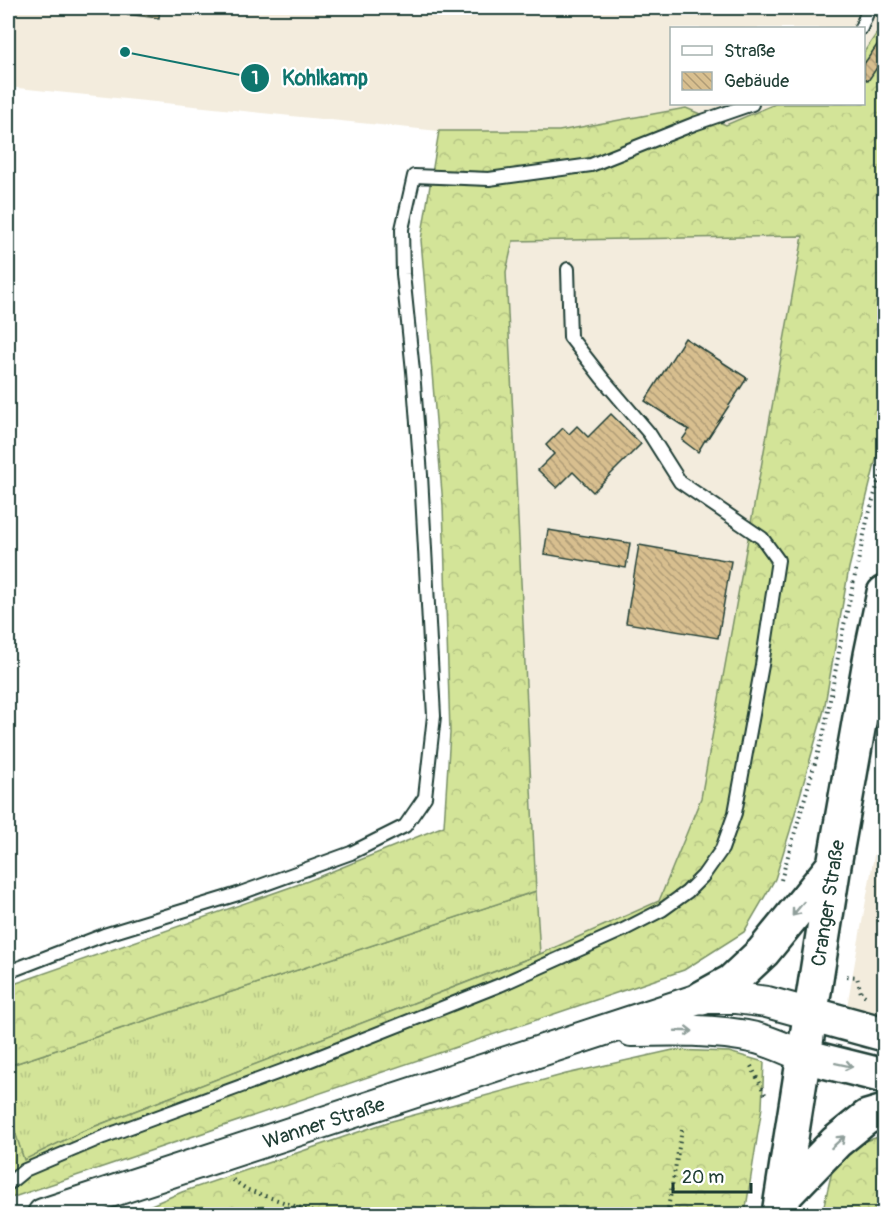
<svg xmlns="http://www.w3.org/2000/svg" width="892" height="1222" font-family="Pangolin,sans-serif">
	<defs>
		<pattern id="grass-tufts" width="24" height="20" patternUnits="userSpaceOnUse" patternTransform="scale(1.5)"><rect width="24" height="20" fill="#d3e498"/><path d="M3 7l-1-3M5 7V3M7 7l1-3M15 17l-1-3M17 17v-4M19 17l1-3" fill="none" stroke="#b5c484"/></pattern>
		<pattern id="forest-crowns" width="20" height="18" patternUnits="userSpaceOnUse" patternTransform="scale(1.5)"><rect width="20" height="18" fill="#d3e498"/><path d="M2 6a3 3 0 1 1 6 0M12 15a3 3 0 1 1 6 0" fill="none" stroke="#b5c484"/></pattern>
		<pattern id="building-back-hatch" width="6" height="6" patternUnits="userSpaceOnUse" patternTransform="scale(1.5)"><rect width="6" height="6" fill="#d8bf8f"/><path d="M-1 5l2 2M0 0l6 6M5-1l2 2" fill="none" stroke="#af9c76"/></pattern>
	</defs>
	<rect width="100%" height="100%" fill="#fff"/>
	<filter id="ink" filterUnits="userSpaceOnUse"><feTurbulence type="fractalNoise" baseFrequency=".0167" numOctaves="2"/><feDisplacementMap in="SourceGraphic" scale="12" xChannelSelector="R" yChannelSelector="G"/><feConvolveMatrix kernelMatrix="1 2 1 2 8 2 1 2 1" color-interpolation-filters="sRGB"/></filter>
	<g filter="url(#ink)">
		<path fill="#f3ecdd" d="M8 8H884V29L877 33 864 52V28H672V104H775L726 125 686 108 559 131H439L8 87Z
			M804 236 701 798 659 901 540 954 506 271 513 241Z
			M884 800V1018L847 1006Z"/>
		<path fill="url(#grass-tufts)" stroke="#799066" stroke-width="1.5" d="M536 891 540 954 83 1131 24 1161 8 1110V1066Z"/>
		<path fill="url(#forest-crowns)" stroke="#799066" stroke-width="1.5" d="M884 29V428L849 568 824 710 790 831 775 879 744 932 684 970 8 1199V1110L24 1160 83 1131 540 954 659 901 701 798 803 236 513 241 506 272 536 891 8 1066V986L308 881 444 826 450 733 443 505 421 240 439 131H559L686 108 726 125 775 104H864V52L877 33Z
			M673 1050 729 1052 764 1062 762 1107 745 1214H130L182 1192 388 1122 566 1074Z
			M884 1135V1214H822L833 1167 860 1143Z"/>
		<path fill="url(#building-back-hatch)" stroke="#1f3d34" stroke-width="1.5" d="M73 8H160L159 18Z
			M879 42 884 45V57L868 81 864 78V64Z
			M685 338 747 378 706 441 705 440 698 452 682 440 689 430 645 401Z
			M611 414 641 444 593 492 573 472 557 488 538 470 554 454 546 445 563 428 569 434 577 426 588 437Z
			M548 530 630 543 626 568 544 554Z
			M639 545 731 561 718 638 626 623Z"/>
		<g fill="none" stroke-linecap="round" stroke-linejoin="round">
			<defs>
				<path id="service" d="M861 28 869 8
					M8 972 104 935 238 894 351 853 405 826 425 797 434 716 421 475 413 371 403 274 402 229 414 176 489 179 591 165 694 124 752 104
					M8 1184 25 1170 103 1137 293 1067 500 985 623 930 662 910 687 892 703 876 722 849 735 813 762 665 778 560 762 538 680 482 649 433 602 378 570 337 568 269"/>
				<path id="tertiary" d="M631 1031C672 1030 715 1029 756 1038 772 1042 788 1050 804 1056
					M43 1214 702 998H736L767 1002 811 1014"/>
				<path id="secondary" d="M702 998 731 982 763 952 833 866
					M811 1014 884 1034
					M804 1056 884 1076
					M782 1198 836 1142 867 1117 884 1112
					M779 1214 834 865 871 655 884 593"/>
			</defs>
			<use href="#service" stroke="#1f3d34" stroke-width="16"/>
			<use href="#tertiary" stroke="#1f3d34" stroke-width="34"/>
			<use href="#secondary" stroke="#1f3d34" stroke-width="38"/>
			<path stroke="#1f3d34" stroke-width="4" stroke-dasharray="1.5 4.5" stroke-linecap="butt" d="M781 880 824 732 844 625 867 521 884 462
				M847 976 857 977 861 993 868 998
				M751 1066 766 1096H767
				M233 1180 248 1190 318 1214
				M667 1214 682 1130"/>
			<use href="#service" stroke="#fff" stroke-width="12"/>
			<use href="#tertiary" stroke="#fff" stroke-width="30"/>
			<use href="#secondary" stroke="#fff" stroke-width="33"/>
		</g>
		<defs><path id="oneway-shaft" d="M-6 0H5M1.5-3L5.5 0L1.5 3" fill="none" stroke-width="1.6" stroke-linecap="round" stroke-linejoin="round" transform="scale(1.5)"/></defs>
		<g stroke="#8f9e9a">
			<use href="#oneway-shaft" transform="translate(798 909) rotate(129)"/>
			<use href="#oneway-shaft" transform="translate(684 1031) rotate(2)"/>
			<use href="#oneway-shaft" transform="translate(844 1065) rotate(12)"/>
			<use href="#oneway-shaft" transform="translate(838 1142) rotate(-42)"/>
		</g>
	</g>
	<g text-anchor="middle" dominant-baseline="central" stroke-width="4.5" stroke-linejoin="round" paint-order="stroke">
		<g font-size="20" fill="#1f3d34" stroke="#fff">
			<text transform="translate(828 903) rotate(-81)">Cranger Straße</text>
			<text transform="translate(324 1123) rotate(-18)">Wanner Straße</text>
		</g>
	</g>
	<path fill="none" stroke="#0f766e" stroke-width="2" d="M125 52L255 78"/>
	<g fill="#0f766e" stroke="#fff" stroke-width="2">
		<circle cx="125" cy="52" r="6"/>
		<circle cx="255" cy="78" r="15"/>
	</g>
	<g font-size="18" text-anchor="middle" font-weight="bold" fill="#fff">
		<text x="255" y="84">1</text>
	</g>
	<g font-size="21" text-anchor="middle" font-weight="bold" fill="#0f766e" stroke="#fff" stroke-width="4.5" stroke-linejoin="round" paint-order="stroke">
		<text x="325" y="85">Kohlkamp</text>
	</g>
	<rect width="892" height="1222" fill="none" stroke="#fff" stroke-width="30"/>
	<rect x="15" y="15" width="862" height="1192" fill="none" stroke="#1f3d34" stroke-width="2" filter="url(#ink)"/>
	<rect x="670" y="27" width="195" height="78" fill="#ffffff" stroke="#a5b1ae" stroke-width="1.5"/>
	<rect x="682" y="46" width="30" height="9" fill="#ffffff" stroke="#a5b1ae" stroke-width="1.5"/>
	<text x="724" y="57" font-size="18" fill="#1f3d34">Straße</text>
	<rect x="682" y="72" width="30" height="18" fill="url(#building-back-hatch)" stroke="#a5b1ae" stroke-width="1.5"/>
	<text x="724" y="87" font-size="18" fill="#1f3d34">Gebäude</text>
	<path d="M673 1183v9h78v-9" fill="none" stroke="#1f3d34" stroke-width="3"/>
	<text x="682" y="1183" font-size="18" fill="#1f3d34" stroke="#ffffff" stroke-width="4.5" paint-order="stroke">20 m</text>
</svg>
